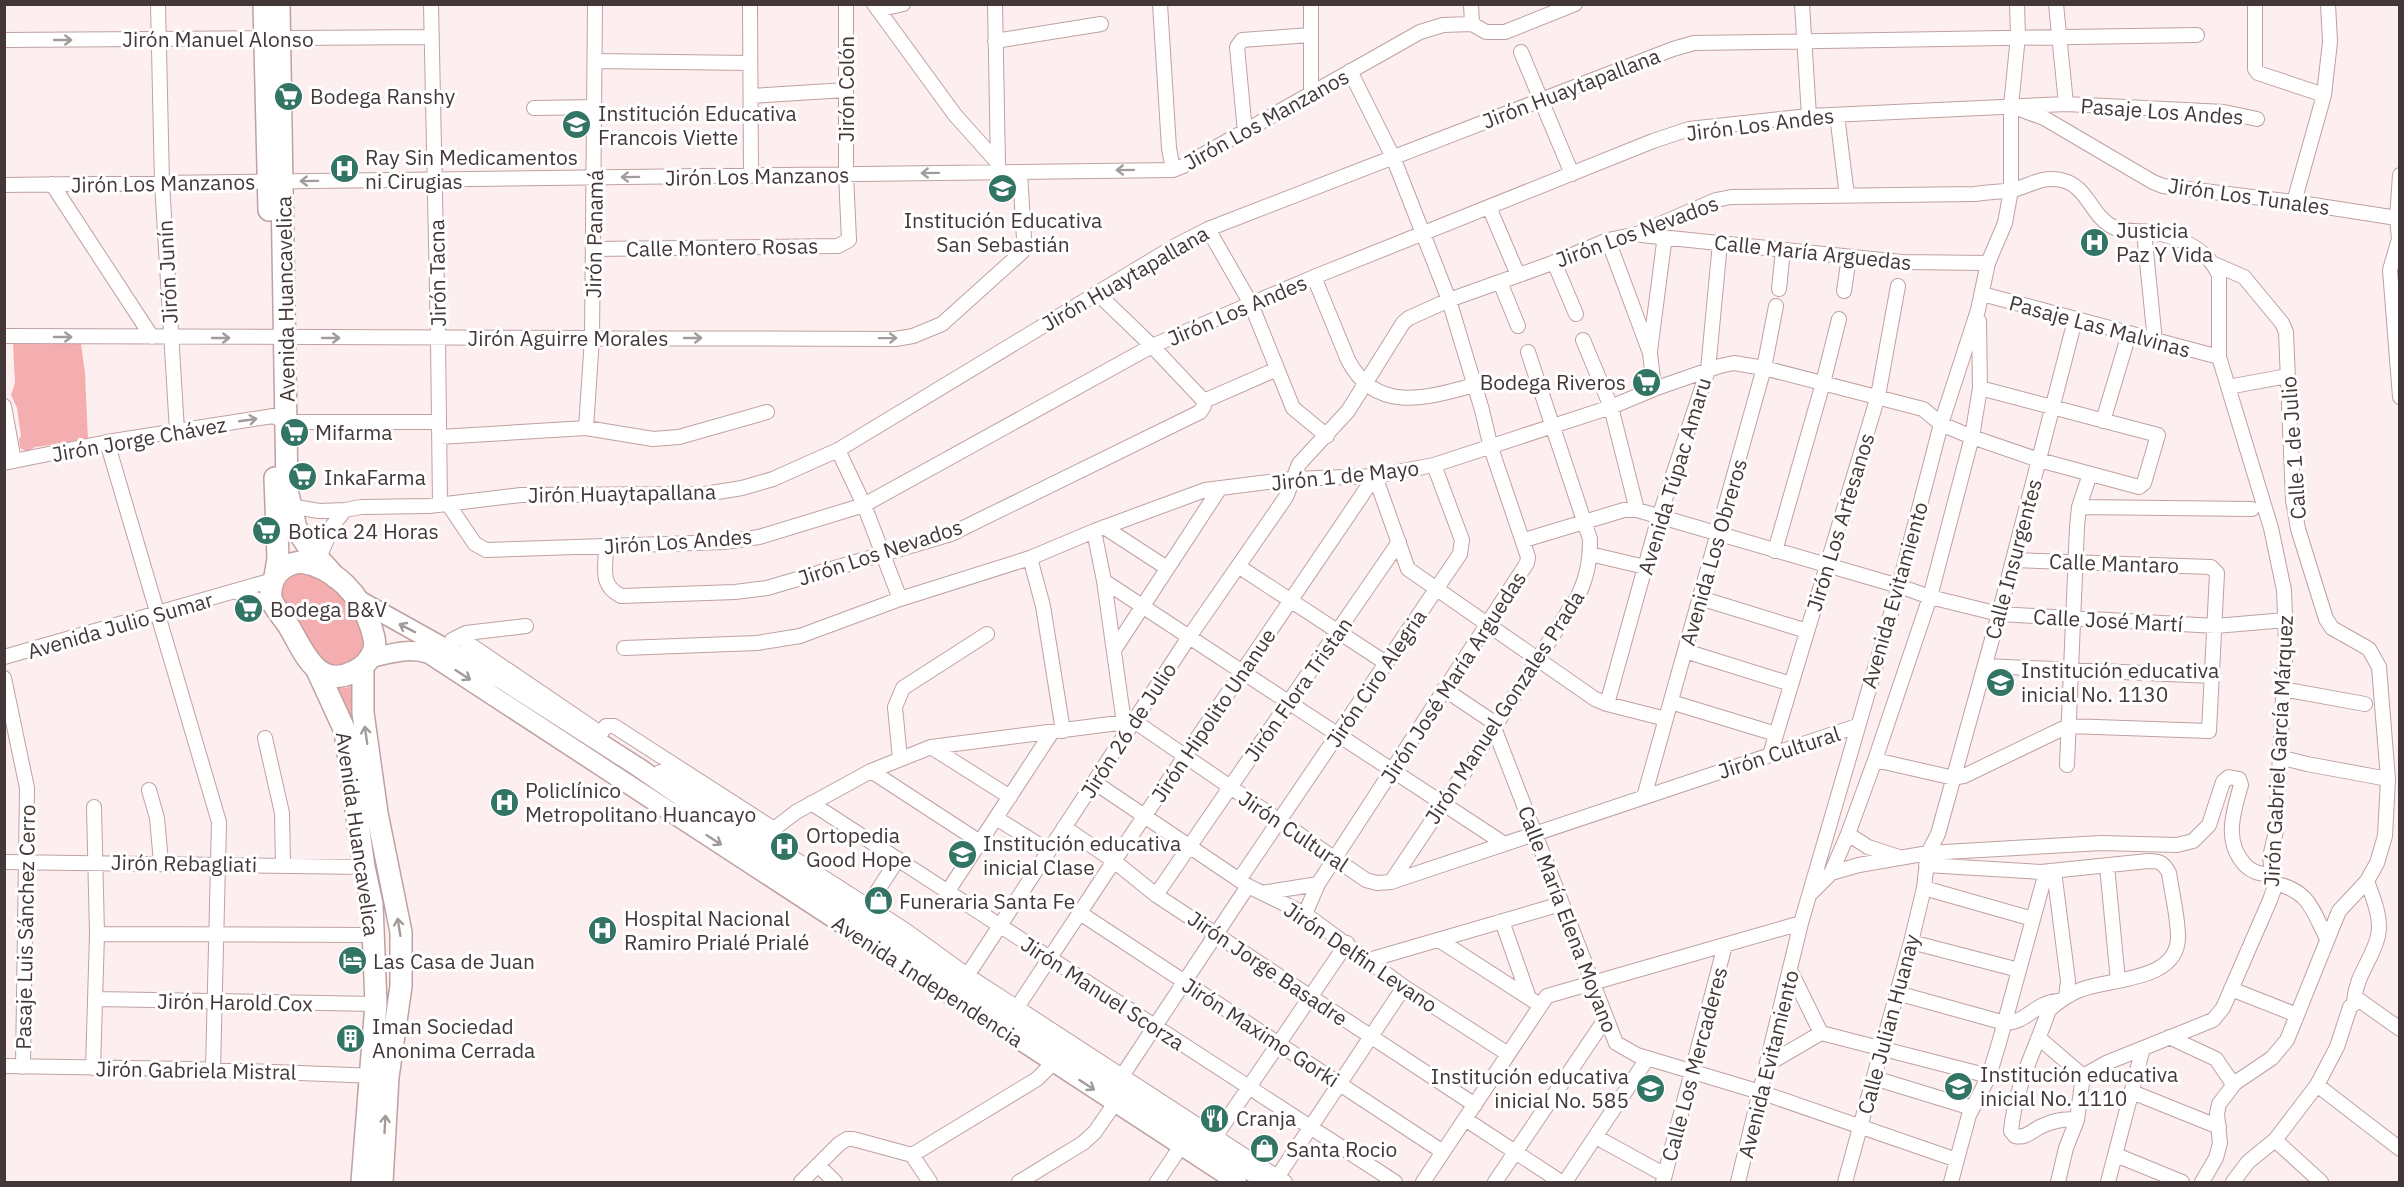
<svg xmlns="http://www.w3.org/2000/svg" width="2404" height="1187" font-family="'IBM Plex Sans',sans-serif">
	<rect width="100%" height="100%" fill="#fdefef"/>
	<path fill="#f4aeaf" d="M13 342 81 344 85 373 88 440 35 447 27 452 20 448 19 439 21 436 17 408 11 395 15 383Z
		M289 570 307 573 336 587 366 630 365 653 343 670 320 663 283 606 277 585Z
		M357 682 367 768 336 688H346Z"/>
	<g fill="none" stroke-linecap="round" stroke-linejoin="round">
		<defs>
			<path id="minor" d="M158 4 162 183 177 431
				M431 4 438 338 440 505
				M750 4 751 176
				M874 4 955 115 998 163
				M995 4 998 165
				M1160 4 1169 148 1173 170
				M1471 4 1472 24
				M1802 4 1809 116
				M2056 4 2066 104
				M2255 4V69L2258 73 2324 95
				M878 10 903 4
				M1472 24 1486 32H1505L1575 4
				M4 40 432 37
				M995 41 1101 24
				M1521 52 1572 174
				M595 61 750 63
				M1311 94V4
				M751 96 846 90
				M534 108 594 107
				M2019 109 2044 118 2153 182 2163 186 2294 202 2397 218
				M1837 115 1847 196
				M1245 132 1237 47 1242 40 1310 35
				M2400 175 2397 218 2399 239 2390 270 2400 397
				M52 184 152 337
				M4 185 1173 170 1183 166 1420 32 1443 25 1472 24
				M2294 202 2324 95 2330 42 2328 4
				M1489 207 1518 275
				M1208 229 1251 304 1293 408 1327 436
				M2144 232 2155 341
				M1641 235 1902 262 1988 263
				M1608 240 1650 353 1654 389
				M593 249 838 246 849 240 846 174V4
				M1554 262 1576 314
				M1314 277 1348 360C1376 414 1427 398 1475 385
				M1500 282 1518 326
				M1779 289 1783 250
				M1844 291 1849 257
				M1982 294 2219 357
				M4 336 895 339 913 336 942 324 1022 252 1024 239 1020 172
				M1583 340 1611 407 1637 510
				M1650 351 1664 243
				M2228 387 2287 376
				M1204 401 1277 369
				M4 406 14 461
				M2103 421 2129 334
				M586 428 592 338 595 4
				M439 437 586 428 653 439 679 437 767 412
				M107 442 219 822 213 1070
				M838 450 864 505 900 599
				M4 463 107 442 273 416 287 422H439
				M1375 476 1408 569 1595 699 1607 704 1666 719
				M448 504 475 544 486 550 724 542 759 537 864 505 1152 346 1314 277 1653 141 1689 129 1809 116 2066 104 2224 112 2257 119
				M284 505 319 511 345 510 361 507 429 506 521 495 705 494 742 488 773 479 838 450 1175 246 1208 229 1673 49 1694 43 2197 35
				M2079 507 2252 509
				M1104 527 1167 568
				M1094 531 1104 581 1124 723
				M1524 540 1624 510H1637L1899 586 1930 597 1999 614 2216 626 2285 620
				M606 546C606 568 599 585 621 596L735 592 767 588 951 534 1200 412 1204 406V401L1152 346 1097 293
				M1775 551 1823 383 1839 319
				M1590 554 1645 567
				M319 558 333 525 345 510
				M1030 558 1043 606 1063 731
				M1238 566 1386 663
				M1104 581 1503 843
				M236 592 274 606
				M1700 598 1807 631
				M459 637 596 730
				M452 640 466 633 526 626
				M624 648 757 643 800 636 900 599 1030 558 1094 531 1205 490 1292 479 1375 476 1434 465 1611 407 1654 389 1720 366 1734 363 1764 368 1923 409 1941 424 1972 437 2039 460 2139 487 2144 483 2158 435 1980 388
				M1114 650 1220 488
				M1685 651 1791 684
				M4 657 273 580
				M1985 666 2213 676
				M4 678 27 788 23 1067
				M1444 689 1496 724
				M2283 689 2365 704
				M1671 702 1776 734
				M1607 704 1659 517 1708 370 1720 243
				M1494 728 1616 1043 1637 1055 1760 1092 1957 1160
				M601 733 606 726H614L774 829
				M265 738 282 813 283 865
				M931 747 1010 797
				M1770 755 1878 396 1898 286
				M2279 757 2307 764 2388 779
				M900 759 895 707 903 688 987 634
				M1875 760 1954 778 1964 776 2068 726 2209 731 2217 573 2211 567 2013 560
				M2067 765 2077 527 2079 507 2090 474
				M871 771 980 842
				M660 772 905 930 967 975 1285 1182
				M1094 782 1248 886 1305 914 1404 987 1508 1054
				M149 790 157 818 161 862
				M1644 797 1764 368 1776 306
				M811 803 1395 1182
				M996 818 1049 851
				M1064 827 1114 861 1156 895 1475 1105
				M1848 834 1868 847 1899 857
				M753 858 774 829 796 812 871 771 931 747 1134 721 1366 880 1377 883 1391 882 1857 726
				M4 862 364 867
				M1926 865 2041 872 2148 861C2159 861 2163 862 2169 873 2172 894 2178 917 2178 937 2178 982 2109 978 2080 990 2069 994 2058 1002 2049 1010 2035 1050 2015 1087 2011 1131L2015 1136C2026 1139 2032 1130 2042 1126 2053 1121 2065 1118 2077 1120
				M2107 866 2118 981
				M2054 871 2068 981 2066 997
				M1831 873 1848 834 1875 760 1930 597 1972 437 1980 388 1979 321
				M1239 880 1460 554 1462 540 1434 465
				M1391 882 1494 728 1578 596C1587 577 1590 561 1590 539L1528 352
				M2273 883C2309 890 2312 909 2327 939
				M1924 888 2033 919
				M948 891 1052 732
				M1262 893 1318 884 1527 563 1528 557 1491 448 1482 410 1449 300 1393 157 1350 71
				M1811 893 1831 873 1859 865 1928 853 2101 843 2177 845 2193 841 2209 825 2223 782 2229 777 2239 779 2241 785C2233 813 2223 842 2246 866 2254 873 2262 875 2272 874
				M1156 895 1399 542
				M863 913 898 859
				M1080 913 1443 1152
				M1305 914 1318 884
				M1502 921 1529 998
				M97 934 374 935
				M1439 940 1540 1005
				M1911 942 2019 970
				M1369 960 1561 904
				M1791 972 1821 1033
				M963 982 1189 637 1286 497 1299 464 1348 411 1403 323 1409 318 1449 300 1558 261 1608 240 1637 234 1716 200 1731 197 1975 194C1987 192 2000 192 2012 190 2030 186 2041 176 2061 180 2088 185 2091 218 2115 228 2127 233 2139 230 2152 232 2179 237 2207 248 2219 275V357L2271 528 2284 590 2286 642 2276 831 2270 857 2274 889 2270 900 2223 1008 2213 1020 2106 1063 2083 1076
				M2231 989 2297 1015
				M1897 993 2005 1023C2028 1022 2034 1003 2058 1001
				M95 999 376 1004
				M2354 1002C2356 974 2372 961 2378 936 2382 918 2373 898 2367 881
				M1012 1015 1114 861 1375 476
				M2169 1037 2216 1059 2233 1084
				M2039 1038 2083 1076
				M1768 1064 1821 1033 1989 1076
				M4 1066 193 1069 377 1076
				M93 1068 97 934 94 807
				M1874 1078 1972 1108
				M1118 1082 1248 886
				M2317 1085 2400 1149
				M2132 1092 2219 1127
				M1465 1119 1561 1182
				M1596 1137 1665 1175
				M2275 1140 2321 1182
				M1211 1143 1347 943
				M912 1155 1037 1079 1053 1063
				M2116 1155 2182 1182
				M818 1165 835 1182
				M801 1182 839 1144 847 1139H853L912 1155 930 1182
				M1019 1182 1083 1143 1095 1132 1115 1103
				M1157 1182 1181 1146
				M1274 1182 1404 987
				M1423 1182 1547 996 1801 923
				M1495 1182 1606 1018
				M1565 1182 1647 1059
				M1663 1182 1725 945
				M1738 1182 1801 923 1899 586 1941 424 1978 310 1988 263 2005 223 2011 190V106L2018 36 2017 4
				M1845 1182 1911 942 1924 888 1928 853 1938 834 1999 614 2075 320
				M1951 1182 1969 1115 1989 1076 1999 1043 2046 872
				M2058 1182 2066 1148 2077 1120 2083 1076
				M2108 1182 2143 1048
				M2202 1182 2216 1158 2220 1143 2217 1114 2219 1104 2235 1083 2272 1058 2287 1040 2339 911 2367 881 2377 863 2385 836 2388 779 2379 667 2369 649 2332 628 2326 619 2298 529 2293 500 2286 332 2282 323 2244 277 2214 264
				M2233 1182 2248 1162 2275 1140 2317 1085 2337 1047 2350 1007 2359 1000 2400 1029"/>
			<path id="major" d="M359 600 504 681 638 767 758 850 1267 1182
				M370 658C391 654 408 647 429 654L1237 1182"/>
			<path id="highway" d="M264 4 269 210
				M279 4 287 490 296 528 309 548 336 578
				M275 478 278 559 275 576
				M301 562C335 567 361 596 371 627 373 634 376 642 374 649 371 660 362 668 353 672 316 690 303 649 288 625 282 616 275 609 271 599 269 578 281 564 301 562Z
				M363 666V713L377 813 401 932V986L388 1077 382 1182
				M317 670 345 731 364 867 372 904 376 1004 362 1182"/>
		</defs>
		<use href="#minor" stroke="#c0a1a1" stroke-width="16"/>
		<use href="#major" stroke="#c0a1a1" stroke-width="21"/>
		<use href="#highway" stroke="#c0a1a1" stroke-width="24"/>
		<use href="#minor" stroke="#fff" stroke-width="14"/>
		<use href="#major" stroke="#fff" stroke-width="18"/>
		<use href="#highway" stroke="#fff" stroke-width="21"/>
	</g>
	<defs><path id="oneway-shaft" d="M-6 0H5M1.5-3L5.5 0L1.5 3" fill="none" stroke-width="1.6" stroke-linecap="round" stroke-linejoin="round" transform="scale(1.5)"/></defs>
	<g stroke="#a29b9b">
		<use href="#oneway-shaft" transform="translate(63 40)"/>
		<use href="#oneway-shaft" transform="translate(1125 170) rotate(179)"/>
		<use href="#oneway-shaft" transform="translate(930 173) rotate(179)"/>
		<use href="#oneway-shaft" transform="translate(630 177) rotate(179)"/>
		<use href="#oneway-shaft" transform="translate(309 181) rotate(179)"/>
		<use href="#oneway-shaft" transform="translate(63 337)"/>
		<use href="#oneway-shaft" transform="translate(221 338)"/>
		<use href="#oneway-shaft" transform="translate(331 338)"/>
		<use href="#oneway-shaft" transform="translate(693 338)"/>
		<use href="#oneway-shaft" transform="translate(888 338) rotate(-1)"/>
		<use href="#oneway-shaft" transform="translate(248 420) rotate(-8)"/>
		<use href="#oneway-shaft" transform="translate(407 628) rotate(-153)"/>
		<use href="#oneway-shaft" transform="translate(463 675) rotate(33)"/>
		<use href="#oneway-shaft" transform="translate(366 735) rotate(-98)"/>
		<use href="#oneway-shaft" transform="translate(714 840) rotate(33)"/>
		<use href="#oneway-shaft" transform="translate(399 927) rotate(-99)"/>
		<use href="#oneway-shaft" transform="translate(1087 1085) rotate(33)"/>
		<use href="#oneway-shaft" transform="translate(385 1124) rotate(-87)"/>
	</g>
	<defs>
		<symbol id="supermarket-disc" viewBox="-11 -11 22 22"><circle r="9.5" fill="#337565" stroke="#fff"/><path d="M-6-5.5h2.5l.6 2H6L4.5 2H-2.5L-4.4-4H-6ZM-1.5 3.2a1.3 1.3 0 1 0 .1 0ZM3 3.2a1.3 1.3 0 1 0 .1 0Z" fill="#fff"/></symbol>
		<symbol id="school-disc" viewBox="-11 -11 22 22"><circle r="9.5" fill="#337565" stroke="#fff"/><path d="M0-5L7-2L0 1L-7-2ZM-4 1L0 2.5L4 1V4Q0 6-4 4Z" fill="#fff"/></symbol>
		<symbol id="hospital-disc" viewBox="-11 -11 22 22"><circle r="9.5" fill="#337565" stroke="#fff"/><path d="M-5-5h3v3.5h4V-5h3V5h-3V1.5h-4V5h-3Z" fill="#fff"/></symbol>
		<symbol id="shop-disc" viewBox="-11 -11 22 22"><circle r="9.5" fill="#337565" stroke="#fff"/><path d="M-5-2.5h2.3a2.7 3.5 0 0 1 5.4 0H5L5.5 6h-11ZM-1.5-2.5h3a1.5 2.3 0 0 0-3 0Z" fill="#fff"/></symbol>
		<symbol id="hotel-disc" viewBox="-11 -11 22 22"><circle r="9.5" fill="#337565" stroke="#fff"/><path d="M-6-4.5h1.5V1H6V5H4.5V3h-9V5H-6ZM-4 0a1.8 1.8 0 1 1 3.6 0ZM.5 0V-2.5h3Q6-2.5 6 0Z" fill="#fff"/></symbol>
		<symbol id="building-disc" viewBox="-11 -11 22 22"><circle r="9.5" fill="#337565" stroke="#fff"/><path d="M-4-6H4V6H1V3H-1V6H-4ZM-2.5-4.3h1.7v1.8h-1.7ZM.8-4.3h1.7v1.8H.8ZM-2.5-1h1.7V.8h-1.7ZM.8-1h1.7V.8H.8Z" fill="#fff"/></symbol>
		<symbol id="restaurant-disc" viewBox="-11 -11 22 22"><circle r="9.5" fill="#337565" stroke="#fff"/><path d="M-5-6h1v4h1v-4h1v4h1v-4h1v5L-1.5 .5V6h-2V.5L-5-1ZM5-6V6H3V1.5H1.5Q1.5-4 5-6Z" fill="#fff"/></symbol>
	</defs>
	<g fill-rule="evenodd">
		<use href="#supermarket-disc" x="272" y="80" width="33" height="33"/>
		<use href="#school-disc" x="560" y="108" width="33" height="33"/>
		<use href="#hospital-disc" x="328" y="152" width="33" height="33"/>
		<use href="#school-disc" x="986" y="172" width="33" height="33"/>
		<use href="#hospital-disc" x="2078" y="226" width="33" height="33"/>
		<use href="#supermarket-disc" x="1630" y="366" width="33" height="33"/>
		<use href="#supermarket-disc" x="278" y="416" width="33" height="33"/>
		<use href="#supermarket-disc" x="286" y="460" width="33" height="33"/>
		<use href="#supermarket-disc" x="250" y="514" width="33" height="33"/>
		<use href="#supermarket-disc" x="232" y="592" width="33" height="33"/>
		<use href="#school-disc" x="1984" y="666" width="33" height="33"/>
		<use href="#hospital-disc" x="488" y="786" width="33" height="33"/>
		<use href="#hospital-disc" x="768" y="830" width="33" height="33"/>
		<use href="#school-disc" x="946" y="838" width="33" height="33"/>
		<use href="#shop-disc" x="862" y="884" width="33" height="33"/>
		<use href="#hospital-disc" x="586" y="914" width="33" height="33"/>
		<use href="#hotel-disc" x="336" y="944" width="33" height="33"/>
		<use href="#building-disc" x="334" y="1022" width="33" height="33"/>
		<use href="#school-disc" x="1942" y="1070" width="33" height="33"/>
		<use href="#school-disc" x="1634" y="1072" width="33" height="33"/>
		<use href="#restaurant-disc" x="1198" y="1102" width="33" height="33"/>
		<use href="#shop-disc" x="1248" y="1132" width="33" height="33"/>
	</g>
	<g text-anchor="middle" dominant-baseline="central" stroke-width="6" stroke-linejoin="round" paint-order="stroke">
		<g font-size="21" fill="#443737" stroke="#fff">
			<text x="218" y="39">Jirón Manuel Alonso</text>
			<text transform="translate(1571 88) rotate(-21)">Jirón Huaytapallana</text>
			<text transform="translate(846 89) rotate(-90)">Jirón Colón</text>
			<text transform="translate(2162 111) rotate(4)">Pasaje Los Andes</text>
			<text transform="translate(1266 119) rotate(-29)">Jirón Los Manzanos</text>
			<text transform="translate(1760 124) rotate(-7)">Jirón Los Andes</text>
			<text transform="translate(757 176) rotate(-1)">Jirón Los Manzanos</text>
			<text transform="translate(163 183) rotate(-1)">Jirón Los Manzanos</text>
			<text transform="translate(2249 196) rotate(8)">Jirón Los Tunales</text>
			<text transform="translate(1637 231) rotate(-20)">Jirón Los Nevados</text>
			<text transform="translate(594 234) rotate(-89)">Jirón Panamá</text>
			<text transform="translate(722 247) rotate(-1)">Calle Montero Rosas</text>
			<text transform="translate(1813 252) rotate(6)">Calle María Arguedas</text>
			<text transform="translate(167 272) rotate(-93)">Jirón Junín</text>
			<text transform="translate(437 273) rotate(-91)">Jirón Tacna</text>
			<text transform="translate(1125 278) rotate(-30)">Jirón Huaytapallana</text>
			<text transform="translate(285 299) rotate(-91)">Avenida Huancavelica</text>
			<text transform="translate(1237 310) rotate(-23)">Jirón Los Andes</text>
			<text transform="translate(2100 326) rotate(15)">Pasaje Las Malvinas</text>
			<text x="568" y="338">Jirón Aguirre Morales</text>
			<text transform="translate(139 439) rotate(-10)">Jirón Jorge Chávez</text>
			<text transform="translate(2293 448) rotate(-94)">Calle 1 de Julio</text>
			<text transform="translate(1345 475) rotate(-6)">Jirón 1 de Mayo</text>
			<text transform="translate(1674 476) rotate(-73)">Avenida Túpac Amaru</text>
			<text transform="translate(622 493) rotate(-1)">Jirón Huaytapallana</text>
			<text transform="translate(1840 522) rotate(-73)">Jirón Los Artesanos</text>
			<text transform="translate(678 541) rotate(-4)">Jirón Los Andes</text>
			<text transform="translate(880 552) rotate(-18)">Jirón Los Nevados</text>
			<text transform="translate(1713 552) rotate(-74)">Avenida Los Obreros</text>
			<text transform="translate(2013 559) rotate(-75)">Calle Insurgentes</text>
			<text transform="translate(2114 563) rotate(2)">Calle Mantaro</text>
			<text transform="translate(1894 595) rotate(-74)">Avenida Evitamiento</text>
			<text transform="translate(2108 620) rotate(3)">Calle José Martí</text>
			<text transform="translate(120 625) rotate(-16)">Avenida Julio Sumar</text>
			<text transform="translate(1453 677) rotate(-57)">Jirón José María Arguedas</text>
			<text transform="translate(1376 678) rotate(-56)">Jirón Ciro Alegria</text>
			<text transform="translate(1298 689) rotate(-55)">Jirón Flora Tristan</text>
			<text transform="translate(1504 707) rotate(-57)">Jirón Manuel Gonzales Prada</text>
			<text transform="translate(1213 715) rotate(-56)">Jirón Hipolito Unanue</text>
			<text transform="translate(1128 730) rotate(-57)">Jirón 26 de Julio</text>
			<text transform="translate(2278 751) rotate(-87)">Jirón Gabriel García Márquez</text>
			<text transform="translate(1779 752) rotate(-18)">Jirón Cultural</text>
			<text transform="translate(1294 831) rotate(34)">Jirón Cultural</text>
			<text transform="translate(358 834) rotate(82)">Avenida Huancavelica</text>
			<text transform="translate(184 863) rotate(1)">Jirón Rebagliati</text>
			<text transform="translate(1568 919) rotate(69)">Calle María Elena Moyano</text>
			<text transform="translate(25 927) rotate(-89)">Pasaje Luis Sánchez Cerro</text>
			<text transform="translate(1361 957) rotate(34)">Jirón Delfin Levano</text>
			<text transform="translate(1268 968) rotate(34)">Jirón Jorge Basadre</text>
			<text transform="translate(928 981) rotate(33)">Avenida Independencia</text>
			<text transform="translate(1103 993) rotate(33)">Jirón Manuel Scorza</text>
			<text transform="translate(235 1002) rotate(1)">Jirón Harold Cox</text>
			<text transform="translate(1888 1024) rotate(-75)">Calle Julian Huanay</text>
			<text transform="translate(1261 1032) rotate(33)">Jirón Maximo Gorki</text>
			<text transform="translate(1694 1064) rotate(-75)">Calle Los Mercaderes</text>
			<text transform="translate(1768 1064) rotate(-76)">Avenida Evitamiento</text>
			<text transform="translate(196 1070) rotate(1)">Jirón Gabriela Mistral</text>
		</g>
		<g font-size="21" fill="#443737" stroke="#fff" text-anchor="start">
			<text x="310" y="96">Bodega Ranshy</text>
			<text x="598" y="113">Institución Educativa<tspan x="598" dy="24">Francois Viette</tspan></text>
			<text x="365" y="157">Ray Sin Medicamentos<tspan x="365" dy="24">ni Cirugias</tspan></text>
			<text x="1003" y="220" text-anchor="middle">Institución Educativa<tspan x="1003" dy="24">San Sebastián</tspan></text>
			<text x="2116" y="230">Justicia<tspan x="2116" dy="24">Paz Y Vida</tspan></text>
			<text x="1626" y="382" text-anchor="end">Bodega Riveros</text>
			<text x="315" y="432">Mifarma</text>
			<text x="324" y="477">InkaFarma</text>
			<text x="288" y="531">Botica 24 Horas</text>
			<text x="270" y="609">Bodega B&amp;V</text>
			<text x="2021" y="670">Institución educativa<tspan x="2021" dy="24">inicial No. 1130</tspan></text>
			<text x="525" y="790">Policlínico<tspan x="525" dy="24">Metropolitano Huancayo</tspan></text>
			<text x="806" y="835">Ortopedia<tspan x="806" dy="24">Good Hope</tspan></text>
			<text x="983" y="843">Institución educativa<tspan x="983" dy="24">inicial Clase</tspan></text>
			<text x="899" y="901">Funeraria Santa Fe</text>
			<text x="624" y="918">Hospital Nacional<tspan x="624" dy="24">Ramiro Prialé Prialé</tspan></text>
			<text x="373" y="961">Las Casa de Juan</text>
			<text x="372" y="1026">Iman Sociedad<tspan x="372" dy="24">Anonima Cerrada</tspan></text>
			<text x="1980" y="1074">Institución educativa<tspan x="1980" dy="24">inicial No. 1110</tspan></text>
			<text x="1629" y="1076" text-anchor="end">Institución educativa<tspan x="1629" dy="24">inicial No. 585</tspan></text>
			<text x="1236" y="1118">Cranja</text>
			<text x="1286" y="1149">Santa Rocio</text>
		</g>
	</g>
	<rect width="2404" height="1187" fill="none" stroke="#443737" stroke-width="12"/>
</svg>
